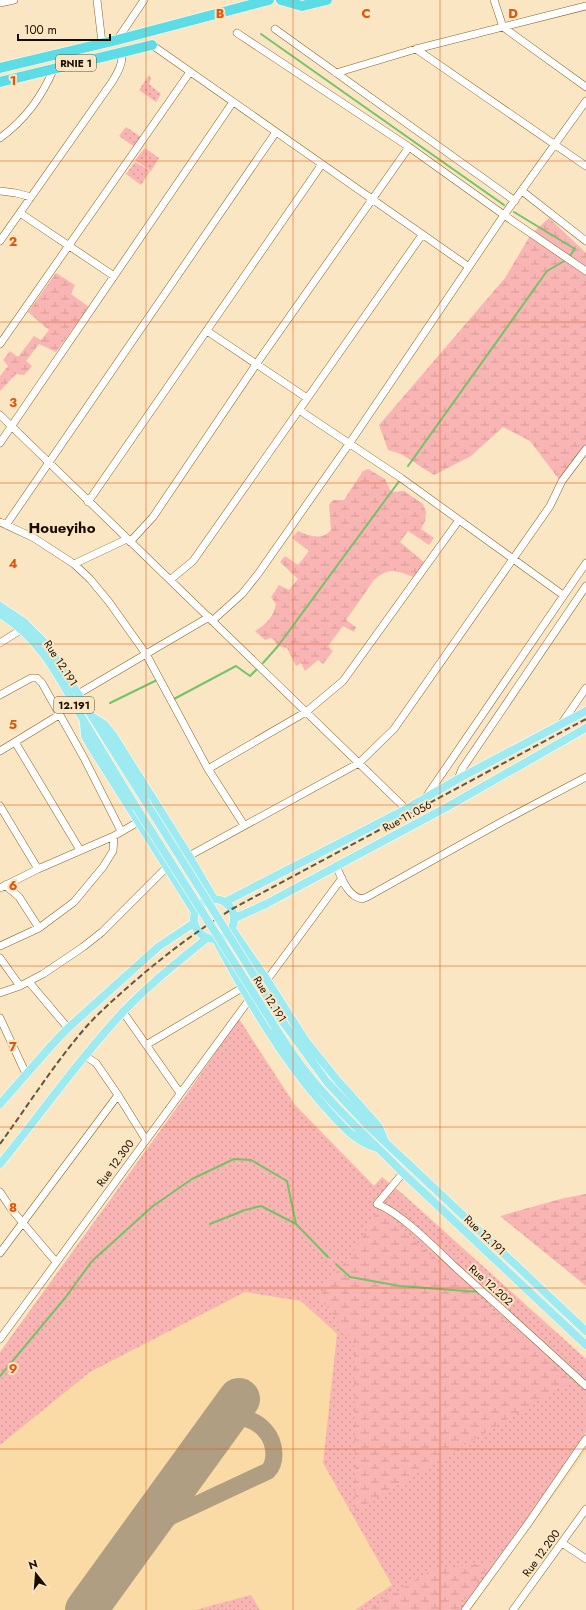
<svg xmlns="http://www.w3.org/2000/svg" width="586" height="1610" font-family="Jost,sans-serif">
	<defs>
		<pattern id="grass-dots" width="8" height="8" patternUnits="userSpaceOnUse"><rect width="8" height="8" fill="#f9b5b3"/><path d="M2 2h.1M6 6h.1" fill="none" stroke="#d59a98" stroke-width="1.8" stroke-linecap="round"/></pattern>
		<pattern id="wetland-marsh" width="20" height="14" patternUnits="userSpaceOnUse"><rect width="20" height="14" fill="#f9b5b3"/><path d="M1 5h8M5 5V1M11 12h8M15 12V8" fill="none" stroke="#d59a98"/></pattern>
	</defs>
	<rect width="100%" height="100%" fill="#fbe6c3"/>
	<path fill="#fadba6" d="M239 1019 295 1104 374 1186 382 1177 405 1196 586 1376V1451L471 1610H0V1352L186 1095Z"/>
	<path fill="url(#grass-dots)" d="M149 75 151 79 149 84 161 94 156 102 139 90Z
		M126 127 141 137 136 148 119 136Z
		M145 148 159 158 151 171 135 160Z
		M135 162 150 171 141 185 126 174Z
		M239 1019 294 1104 374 1186 382 1177 405 1196 586 1359V1432L523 1524 461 1610H355L392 1585 323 1463 337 1334 301 1301 245 1292 90 1372 0 1445V1352L186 1095Z
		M251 1595 260 1610H195Z"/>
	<path fill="url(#wetland-marsh)" d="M549 218 586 253V446L561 482 530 441 503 427 471 456 434 475 401 454 388 450 379 425 505 278 531 234Z
		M56 273 75 285 71 294 89 307 56 352 39 344 26 361 32 366 24 375 16 374 0 391V376L8 366 3 360 10 351 18 357 34 336 41 340 49 330 28 312Z
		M368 469 385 479 391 492 404 491 423 504 426 512 425 521 421 529 434 538 429 545 408 531 400 542 425 563 413 577C396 570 389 567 374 580L346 620 356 627 354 632 343 626 328 646 333 651 323 664 318 660 305 671 301 663 296 666 287 648 278 646 275 641 271 638 265 640 255 631C266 624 273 618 276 604L271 597 279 585 289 590 298 579 280 562 285 556 298 565 309 551 292 538 298 531C309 536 322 541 331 530L329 505 333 500H344L363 471Z
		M586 1194V1286L500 1216 564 1198Z
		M379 1209 571 1381 355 1511 354 1343 320 1298 325 1285 350 1257Z
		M492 1562 457 1610H368L431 1570Z"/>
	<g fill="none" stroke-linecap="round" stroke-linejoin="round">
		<path stroke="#74c369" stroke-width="2" d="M261 34 504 205
			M514 212 575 249 569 257
			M408 466 547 271 566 260
			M263 663 278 646 400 480
			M173 698 174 699 236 666 250 676 258 668
			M110 703 157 680
			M210 1224 245 1210 261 1206 296 1224
			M336 1264 350 1277 400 1286 479 1292
			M0 1376 65 1298 92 1261 153 1206 192 1179 234 1159 251 1160 287 1181 296 1224 328 1257"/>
		<path stroke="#b09e82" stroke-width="17" d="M142 1533 157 1523 268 1471C273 1466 274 1461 274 1454 273 1415 219 1403 199 1436 194 1445 195 1456 191 1465"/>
		<path stroke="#b09e82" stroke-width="42" d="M86 1610 239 1399"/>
		<defs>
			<path id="minor" d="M97 0 102 43
				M494 0 503 27 586 87
				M0 3 14 0
				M275 29 515 201
				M237 33 409 147 504 215 586 271
				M117 40 144 0
				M152 45 469 267
				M416 49 586 166
				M336 73 416 49 586 6
				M0 138C25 120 42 97 54 68
				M0 191 16 193 31 197
				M522 191 586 241
				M20 213 114 276
				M0 241 112 82C118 72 123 64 122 52
				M207 331 307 398
				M0 344 190 72
				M299 410 401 478 563 595
				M0 415 406 809
				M0 443 233 102
				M88 502 322 164
				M0 522 34 538 74 564 90 579 109 602 146 654 208 769 244 825
				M6 525 276 132
				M130 542 153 517 257 363 409 147
				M74 564 127 539
				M170 580 193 561 422 235
				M212 621 242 594 258 574 349 444 504 215 586 101
				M0 643 22 629
				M78 694 209 617
				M0 695 31 678H37L42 683 84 758 121 831
				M562 723 586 688
				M15 742 80 850
				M0 751 59 715
				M208 769 306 712 343 681 459 520
				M458 779 462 769 586 586
				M426 797 586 563
				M0 806 38 869
				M189 856 359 763 394 729 550 506 562 481 586 449
				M336 866C342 878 347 896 362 899L367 897 503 821 586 777
				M5 885 19 897 39 928
				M0 888 38 869 114 836 138 822
				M0 946 39 928 74 902 103 867 113 851 114 836
				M0 958 20 986
				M267 980 342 878
				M29 982 68 1028
				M0 993 20 986 43 974 83 947 102 932 166 868
				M123 1012 180 1093
				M0 1018 26 1074
				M146 1045 242 988
				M85 1056 96 1063 118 1095 146 1140
				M403 1173 377 1204C401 1213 434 1247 453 1265 497 1305 542 1345 586 1386
				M0 1192 12 1210 56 1262
				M0 1253 118 1095
				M0 1339 249 1000
				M562 1543 586 1559
				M465 1610 527 1525 586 1439
				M513 1610 586 1509"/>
			<path id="major" d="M0 606 24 622 48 646 145 801
				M0 614C42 639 60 680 84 721 101 749 118 778 136 807
				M93 717 104 724 113 735 189 856 214 899
				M84 724 85 736 90 745 195 912
				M194 919a20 20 0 1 1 40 0a20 20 0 1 1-40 0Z
				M225 902 406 809 458 779 586 711
				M235 918 266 904 447 807 586 728
				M232 929 267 980 305 1040 338 1081 379 1127 384 1139
				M216 940C248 999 280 1057 325 1107 340 1124 354 1141 377 1148
				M283 1022 327 1082 367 1125 586 1331
				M275 1027C291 1053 310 1079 331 1101 354 1126 379 1148 403 1173L586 1345
				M0 1104 50 1047 68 1028 158 947 194 923
				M0 1164C41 1114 78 1060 122 1013 148 985 178 962 207 938"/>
			<path id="highway" d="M281 0 302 6 327 0
				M0 68 117 40 269 0
				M0 82 152 45"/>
		</defs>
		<use href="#minor" stroke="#84652a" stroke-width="8"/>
		<use href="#major" stroke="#fff" stroke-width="9"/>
		<use href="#highway" stroke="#fff" stroke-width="11"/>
		<use href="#minor" stroke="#fff" stroke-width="7"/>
		<use href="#major" stroke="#9debf0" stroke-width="8"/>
		<use href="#highway" stroke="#5cdde6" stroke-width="10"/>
		<path stroke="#645541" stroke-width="2" stroke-dasharray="6 3" stroke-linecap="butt" d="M0 1144C26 1108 51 1069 80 1034 94 1017 111 1002 128 987 161 958 195 932 232 909L586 719"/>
		<defs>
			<path id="major-bridge" d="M145 801 283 1022
				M136 807 275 1027"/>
		</defs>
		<use href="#major-bridge" stroke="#fff" stroke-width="9" stroke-linecap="butt"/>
		<use href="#major-bridge" stroke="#9debf0" stroke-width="8"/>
	</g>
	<path fill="none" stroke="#de550b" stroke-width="1" stroke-opacity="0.55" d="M146 0V1610M293 0V1610M440 0V1610M0 161H586M0 322H586M0 483H586M0 644H586M0 805H586M0 966H586M0 1127H586M0 1288H586M0 1449H586"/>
	<g text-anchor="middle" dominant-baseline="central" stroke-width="4" stroke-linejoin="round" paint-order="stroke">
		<g fill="#fbe6c3" stroke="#5d4e3a" stroke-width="1">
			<rect x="56" y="55" width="40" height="16" rx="3"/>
			<rect x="54" y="697" width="40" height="16" rx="3"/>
		</g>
		<g font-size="10" font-weight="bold" fill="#190d00">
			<text x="76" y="63">RNIE 1</text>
			<text x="74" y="705">12.191</text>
		</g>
		<g font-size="11" fill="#190d00" stroke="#fbe6c3">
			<text transform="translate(61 663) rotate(57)">Rue 12.191</text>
			<text transform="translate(407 816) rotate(-28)">Rue 11.056</text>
			<text transform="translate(270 999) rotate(58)">Rue 12.191</text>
			<text transform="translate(115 1163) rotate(-54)">Rue 12.300</text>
			<text transform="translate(485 1235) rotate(43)">Rue 12.191</text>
			<text transform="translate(491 1285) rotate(42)">Rue 12.202</text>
			<text transform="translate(541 1553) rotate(-54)">Rue 12.200</text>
		</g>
		<g font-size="15" font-weight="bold" fill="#190d00" stroke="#fbe6c3">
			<text x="62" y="528">Houeyiho</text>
		</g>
	</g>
	<g font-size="13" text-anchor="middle" font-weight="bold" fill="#de550b" stroke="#fbe6c3" stroke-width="4" stroke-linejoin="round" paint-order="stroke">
		<text x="220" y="18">B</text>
		<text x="366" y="18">C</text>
		<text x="513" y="18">D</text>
		<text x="13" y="85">1</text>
		<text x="13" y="246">2</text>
		<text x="13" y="407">3</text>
		<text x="13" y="568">4</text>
		<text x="13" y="729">5</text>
		<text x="13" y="890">6</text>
		<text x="13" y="1051">7</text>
		<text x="13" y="1212">8</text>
		<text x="13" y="1373">9</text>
	</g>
	<g transform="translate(36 1574) rotate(343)" stroke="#fbe6c3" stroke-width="3" paint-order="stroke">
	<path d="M0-3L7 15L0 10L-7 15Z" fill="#190d00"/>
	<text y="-6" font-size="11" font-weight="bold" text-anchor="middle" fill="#190d00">N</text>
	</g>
	<path d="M18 34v6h92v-6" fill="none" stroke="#190d00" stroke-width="2"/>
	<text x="24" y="34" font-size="12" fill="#190d00" stroke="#fbe6c3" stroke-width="3" paint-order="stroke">100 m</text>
</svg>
